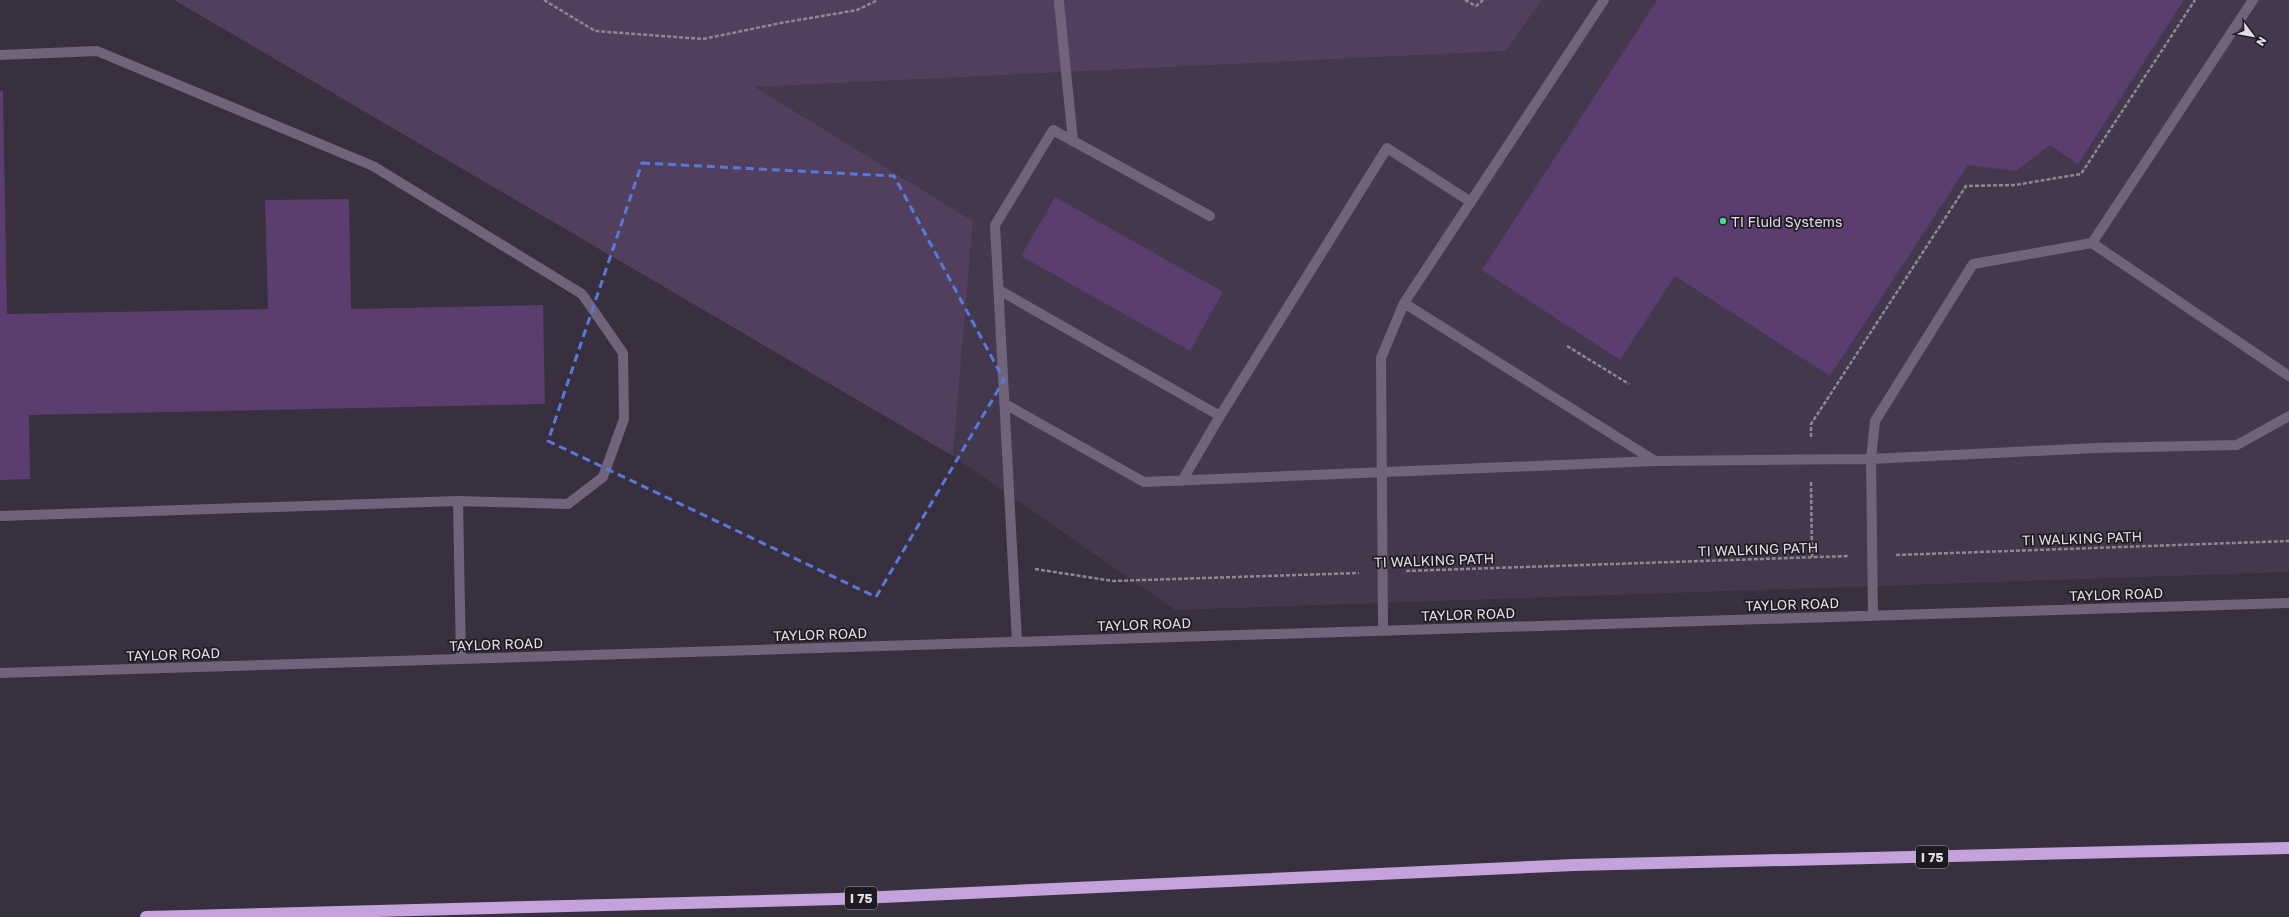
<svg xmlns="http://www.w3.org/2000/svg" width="2289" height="917" font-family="'Golos Text',sans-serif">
	<rect width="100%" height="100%" fill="#38303e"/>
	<path fill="#44384c" d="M1542 0H2289V572L1175 610 953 456 973 221 755 87 1506 51Z"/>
	<path fill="#513f5d" d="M174 0H1542L1506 51 755 87 973 221 953 456Z"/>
	<path fill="#5b3d70" d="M1657 0H2184L2078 164 2050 145 2016 171 1968 165 1830 376 1675 276 1620 360 1482 270Z
		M0 91H3L7 314 268 309 265 200 349 199 351 309 543 305 545 404 29 415 30 479 0 480Z
		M1055 197 1223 292 1190 351 1021 256Z"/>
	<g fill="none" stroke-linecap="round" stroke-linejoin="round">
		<path stroke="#8f8894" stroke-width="2.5" stroke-dasharray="4 2" stroke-linecap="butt" d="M544 0 595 31 703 39 781 23 857 10 878 0
			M1465 0 1476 6 1483 0
			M1567 346 1629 384
			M1811 437V424L1966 186 2015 185 2081 174 2195 0
			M1811 482 1812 557
			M1896 555 2289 541
			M1035 569 1113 581 1359 573
			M1406 571 1849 556"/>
		<path stroke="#70637a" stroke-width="10" d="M1604 0 1404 303 1655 461 1871 459 1875 421 1973 264 2092 243 2253 0
			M1059 2 1073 141
			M0 55 97 51 373 166 582 294 623 353 624 419 603 477 568 504 458 501 0 516
			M2092 243 2289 376
			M999 290 1220 416
			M1005 404 1144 482 1655 461
			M1182 481 1220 416 1387 148 1471 202
			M458 501 461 659
			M1873 615 1871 459 2096 448 2237 445 2289 416
			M1383 630 1381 358 1404 303
			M1017 642 995 225 1053 130 1210 216
			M0 673 2289 603"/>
		<path stroke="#c4a2dc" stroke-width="12" d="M146 917 838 899 1574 865 2289 848"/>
	</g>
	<path fill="none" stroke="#5879dc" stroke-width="3" stroke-dasharray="8 5" stroke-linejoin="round" d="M642 163 894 176 1004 380 876 597 548 441Z"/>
	<circle fill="#4fd398" stroke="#1d1a20" stroke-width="1.5" cx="1723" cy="221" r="4"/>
	<g text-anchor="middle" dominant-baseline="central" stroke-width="3.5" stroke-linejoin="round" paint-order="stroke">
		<g fill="#1d1a20" stroke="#a6a2aa" stroke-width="1">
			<rect x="1916" y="846" width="32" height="22" rx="3"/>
			<rect x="845" y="887" width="32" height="22" rx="3"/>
		</g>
		<g font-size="13" font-weight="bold" fill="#e1dce5">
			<text x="1932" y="857">I 75</text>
			<text x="861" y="898">I 75</text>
		</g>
		<g font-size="14" fill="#e1dce5" stroke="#1d1a20" text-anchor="start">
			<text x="1731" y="221">TI Fluid Systems</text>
		</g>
		<g font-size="14" fill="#e1dce5" stroke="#1d1a20">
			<text transform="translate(2082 538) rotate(-2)">TI WALKING PATH</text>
			<text transform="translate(1758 549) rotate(-2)">TI WALKING PATH</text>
			<text transform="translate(1434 560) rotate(-2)">TI WALKING PATH</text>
			<text transform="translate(2116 594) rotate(-2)">TAYLOR ROAD</text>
			<text transform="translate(1792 604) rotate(-2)">TAYLOR ROAD</text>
			<text transform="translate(1468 614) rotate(-2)">TAYLOR ROAD</text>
			<text transform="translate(1144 624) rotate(-2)">TAYLOR ROAD</text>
			<text transform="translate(820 634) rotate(-2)">TAYLOR ROAD</text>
			<text transform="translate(496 644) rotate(-2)">TAYLOR ROAD</text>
			<text transform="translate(173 654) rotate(-2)">TAYLOR ROAD</text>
		</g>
	</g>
	<g transform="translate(2253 36) rotate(122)" stroke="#1d1a20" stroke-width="3" paint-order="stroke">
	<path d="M0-3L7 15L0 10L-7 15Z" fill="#e1dce5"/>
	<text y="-6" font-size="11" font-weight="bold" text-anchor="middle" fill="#e1dce5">N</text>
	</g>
</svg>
